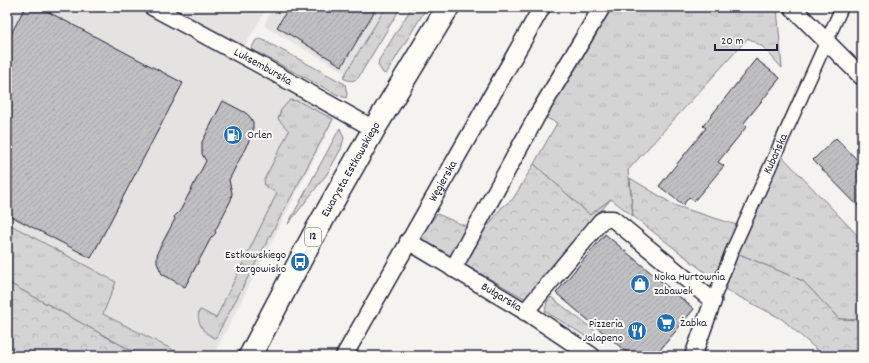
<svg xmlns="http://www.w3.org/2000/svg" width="869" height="363" font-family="Dekko,sans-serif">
	<defs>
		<pattern id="grass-tufts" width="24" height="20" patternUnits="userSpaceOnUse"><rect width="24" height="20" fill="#d5d4d5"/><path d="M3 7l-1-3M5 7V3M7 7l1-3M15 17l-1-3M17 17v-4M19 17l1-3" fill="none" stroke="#b7b6b8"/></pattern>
		<pattern id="forest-crowns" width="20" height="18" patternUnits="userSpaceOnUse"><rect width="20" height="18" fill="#d5d4d5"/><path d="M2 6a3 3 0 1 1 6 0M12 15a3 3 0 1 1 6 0" fill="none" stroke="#b7b6b8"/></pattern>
		<pattern id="building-hatch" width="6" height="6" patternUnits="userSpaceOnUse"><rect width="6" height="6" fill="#c0bfc2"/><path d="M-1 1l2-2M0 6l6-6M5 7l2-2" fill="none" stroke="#a5a4a8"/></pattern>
	</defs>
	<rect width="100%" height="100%" fill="#f4f3ef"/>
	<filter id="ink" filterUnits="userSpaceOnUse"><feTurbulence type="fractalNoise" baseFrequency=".025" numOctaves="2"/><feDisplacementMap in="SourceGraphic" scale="8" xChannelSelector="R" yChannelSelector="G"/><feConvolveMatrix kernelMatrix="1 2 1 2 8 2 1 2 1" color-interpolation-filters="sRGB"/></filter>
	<g filter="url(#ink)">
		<path fill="#e4e3e2" d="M7 7H268L234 63 336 116 213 356H185L103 313 115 282 7 223Z
			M272 7H386L346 73 264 26Z"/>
		<path fill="url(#grass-tufts)" stroke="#7c7b88" d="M386 7H401L358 78C352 82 349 81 343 78Z
			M412 7H427L386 74 383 73 378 65 379 60Z
			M602 7H777L782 68 763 47 748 38 628 170 633 216 611 199 590 215 534 164 557 123 538 114Z
			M261 39 345 84 347 94 346 98 336 94 251 49 256 40Z
			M290 100 298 101 333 119 216 337 214 338C204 333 196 323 199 311L201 310 216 318 277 193 265 186 264 180 289 131 278 119 281 110Z
			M340 128 344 138 341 149 327 174 288 224Z
			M777 151 862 240V320L839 319 803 281 732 251Z
			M7 223 116 282 103 314 185 356H141L7 282Z
			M551 297 596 332 590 339 545 311 547 302Z"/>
		<path fill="url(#forest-crowns)" stroke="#7c7b88" d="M534 164 590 215 611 199 526 299 418 239 437 214 475 230 479 223 490 224 501 208 513 199Z
			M630 178 676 206 743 227 732 251 803 281 839 319 862 320V356H824L782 319 728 291 720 284 633 216Z
			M7 282 141 356H7Z"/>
		<path fill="url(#building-hatch)" stroke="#22223b" d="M25 7H39L183 83 91 258 7 214V42Z
			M289 7H377L342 66 277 27Z
			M756 59 780 78 744 123 747 126 718 162 724 166 694 201 689 197 683 205 659 186 706 128 703 126Z
			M223 101 246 113 250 117 253 122V133L229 180 232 193 231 200 215 231 216 233 211 238 185 287 162 274 157 263V257L158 251 175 219 174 217 180 211 206 161 202 154V142Z
			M836 138 862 165V210L813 160Z
			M605 234 694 309 655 356H631L556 293Z"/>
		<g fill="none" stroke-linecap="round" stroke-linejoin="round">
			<defs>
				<g id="pedestrian">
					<path id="s1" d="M713 301 732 251 842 7"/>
				</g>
				<g id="minor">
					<path id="s2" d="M152 7 260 65 374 129"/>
					<path d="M792 7 862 77"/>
					<path id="s3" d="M408 241 531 315 592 356"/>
					<path d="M453 269 538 114 602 7"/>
					<path d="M525 312 601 221 605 219H613L713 301 693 356"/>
					<path id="s4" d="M344 356 542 7"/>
				</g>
				<g id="primary">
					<path id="s5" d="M250 356 312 238 374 129 448 7"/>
				</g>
			</defs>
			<use href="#pedestrian" stroke="#22223b" stroke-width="15"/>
			<use href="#minor" stroke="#22223b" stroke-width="19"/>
			<use href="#primary" stroke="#22223b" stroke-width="25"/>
			<use href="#pedestrian" stroke="#fdfcf7" stroke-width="12"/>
			<use href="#minor" stroke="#fdfcf7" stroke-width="16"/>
			<use href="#primary" stroke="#fdfcf7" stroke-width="22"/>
		</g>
	</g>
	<defs>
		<symbol id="fuel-disc" viewBox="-11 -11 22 22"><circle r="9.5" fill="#1f6fb2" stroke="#fdfcf7"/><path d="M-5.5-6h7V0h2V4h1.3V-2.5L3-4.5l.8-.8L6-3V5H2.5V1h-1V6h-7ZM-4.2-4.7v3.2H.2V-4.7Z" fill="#fff"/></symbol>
		<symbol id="bus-disc" viewBox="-11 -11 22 22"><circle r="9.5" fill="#1f6fb2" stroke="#fdfcf7"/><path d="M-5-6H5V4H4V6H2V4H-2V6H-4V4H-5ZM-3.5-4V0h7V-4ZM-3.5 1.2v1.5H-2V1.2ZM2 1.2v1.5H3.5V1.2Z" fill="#fff"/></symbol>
		<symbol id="shop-disc" viewBox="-11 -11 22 22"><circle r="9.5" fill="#1f6fb2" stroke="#fdfcf7"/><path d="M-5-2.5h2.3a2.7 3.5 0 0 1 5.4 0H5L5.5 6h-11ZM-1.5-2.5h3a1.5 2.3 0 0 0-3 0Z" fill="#fff"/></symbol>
		<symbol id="supermarket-disc" viewBox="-11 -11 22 22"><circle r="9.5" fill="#1f6fb2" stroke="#fdfcf7"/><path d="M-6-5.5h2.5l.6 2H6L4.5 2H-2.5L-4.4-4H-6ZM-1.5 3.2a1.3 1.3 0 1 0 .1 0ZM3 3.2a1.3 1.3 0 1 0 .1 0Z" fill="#fff"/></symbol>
		<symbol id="restaurant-disc" viewBox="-11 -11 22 22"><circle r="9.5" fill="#1f6fb2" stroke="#fdfcf7"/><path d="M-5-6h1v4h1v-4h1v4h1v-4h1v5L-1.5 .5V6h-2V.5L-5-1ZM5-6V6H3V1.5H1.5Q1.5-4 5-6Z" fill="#fff"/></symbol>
	</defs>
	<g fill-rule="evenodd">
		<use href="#fuel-disc" x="222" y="124" width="22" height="22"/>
		<use href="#bus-disc" x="289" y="251" width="22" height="22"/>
		<use href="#shop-disc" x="629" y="273" width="22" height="22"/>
		<use href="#supermarket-disc" x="655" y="312" width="22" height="22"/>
		<use href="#restaurant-disc" x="626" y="320" width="22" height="22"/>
	</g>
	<g text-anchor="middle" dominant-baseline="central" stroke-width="4" stroke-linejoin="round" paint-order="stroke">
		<rect fill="#fdfcf7" stroke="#646373" stroke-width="1" x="305" y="228" width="16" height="18" rx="3"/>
		<g font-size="11" font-weight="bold" fill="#22223b">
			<text x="313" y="237">12</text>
		</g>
		<g font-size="12" fill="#22223b" stroke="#fdfcf7">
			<text stroke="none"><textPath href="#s2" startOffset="126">Luksemburska</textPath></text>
			<text stroke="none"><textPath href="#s1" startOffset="160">Kubańska</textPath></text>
			<text stroke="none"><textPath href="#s5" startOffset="212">Ewarysta Estkowskiego</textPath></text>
			<text stroke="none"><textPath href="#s4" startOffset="201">Węgierska</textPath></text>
			<text stroke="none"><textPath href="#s3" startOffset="109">Bułgarska</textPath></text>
		</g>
		<g font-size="12" fill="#22223b" stroke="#fdfcf7" text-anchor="start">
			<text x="247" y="135">Orlen</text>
			<text x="286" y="255" text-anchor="end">Estkowskiego<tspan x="286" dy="14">targowisko</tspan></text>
			<text x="654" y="277">Noka Hurtownia<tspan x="654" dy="14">zabawek</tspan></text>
			<text x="680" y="323">Żabka</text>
			<text x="623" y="324" text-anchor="end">Pizzeria<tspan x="623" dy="14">Jalapeno</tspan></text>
		</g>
	</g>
	<rect width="869" height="363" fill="none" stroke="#fdfcf7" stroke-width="24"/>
	<rect x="12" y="12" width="845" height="339" fill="none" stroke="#22223b" stroke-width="1.5" filter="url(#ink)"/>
	<path d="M715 44v6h62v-6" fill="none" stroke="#22223b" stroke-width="2"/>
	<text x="721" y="44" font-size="12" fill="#22223b" stroke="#fdfcf7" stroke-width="3" paint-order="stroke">20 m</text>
</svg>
